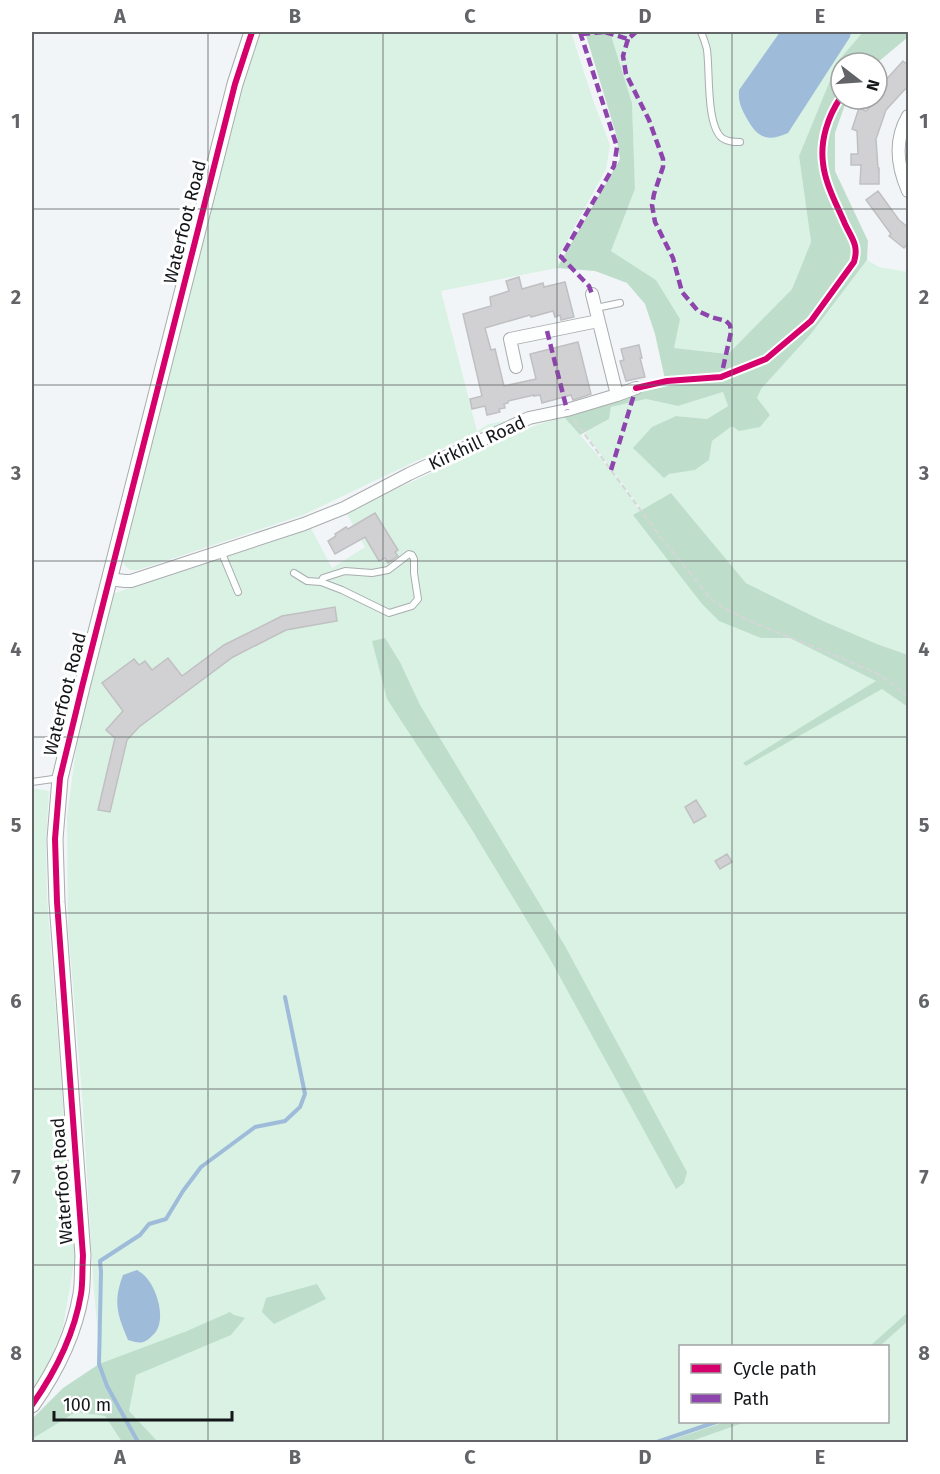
<svg xmlns="http://www.w3.org/2000/svg" width="940" height="1474" font-family="'Fira Sans',sans-serif">
	<rect width="100%" height="100%" fill="#f2f5f8"/>
	<path fill="#d9f2e4" d="M258 32H571L593 100 610 145 606 169 557 259 560 263 557 268 441 291 477 431 489 424 509 420 478 437 477 432 303 515 138 570H130L125 566 122 559 228 131Z
		M610 32H863L838 61 799 156 811 242 792 289 728 354 674 348 656 280 611 251 635 189 632 103Z
		M867 260 879 267 908 272V655L877 644 823 621 746 583 671 493 642 510 585 433 609 419 611 407 646 399 678 406 723 392 728 406 707 419 676 416 669 474 695 470 709 460 712 441C731 427 751 410 761 389L810 335Z
		M564 417 611 470 643 515 821 650 908 699V1317L875 1346H680V1422H730L668 1442H135L103 1388 94 1292 82 1094 68 927 67 817 77 742 109 595 311 528 332 568 365 547 346 512 536 425Z
		M32 788 49 791 46 841 47 897 67 1155 76 1252 63 1327 45 1372 32 1391Z
		M908 1321V1442H689L746 1422H888V1346H880Z
		M76 1412 105 1416 122 1442H32V1439Z"/>
	<path fill="#bedecb" d="M585 32H610L632 103 635 189 611 251 656 280 680 319 674 348 728 354 792 289 811 242 799 156 838 61 863 32H908V37L877 63H841V99H847L835 133V171L868 241 867 260 810 335 761 389 757 398 770 415 760 427 739 431 732 426 712 441 709 460 695 470 669 474 664 478 633 448 652 427 676 416 707 419 728 406 723 392 678 406 646 399 611 407 609 419 580 435 564 417 559 405 666 384 655 334 645 304 627 283 595 271 557 268 620 159 616 134Z
		M671 493 746 583 823 621 877 644 908 655V707L882 689 746 766 743 763 876 681 790 638H761L719 621 702 604 633 515Z
		M385 638 400 662 420 705 565 946 687 1172 684 1183 676 1189 549 957 469 825 387 699 372 641Z
		M317 1284 326 1299 274 1324 262 1312 266 1298Z
		M230 1312 234 1315 245 1318 231 1335 136 1375 129 1411 158 1442H122L105 1416 76 1412 32 1439V1419L63 1388 99 1364 187 1331Z
		M908 1312V1321L880 1346H870Z
		M725 1422H746L689 1442H665Z"/>
	<path fill="#9ebbd9" d="M780 32H851L850 37 788 133C766 143 757 137 746 117 741 108 738 101 739 90Z
		M137 1270C140 1272 143 1274 145 1276 157 1288 167 1320 154 1334 144 1344 141 1344 128 1340 117 1314 113 1302 123 1275Z"/>
	<g fill="none" stroke-linecap="round" stroke-linejoin="round">
		<path stroke="#9ebbd9" stroke-width="4" d="M138 1442 107 1386 99 1364 101 1272 100 1261 140 1235 149 1224 166 1219 183 1191 201 1167 255 1127 285 1121 300 1107 305 1094 285 997
			M657 1442 716 1422"/>
	</g>
	<path fill="#d1d1d3" stroke="#c0c0c2" stroke-width="1.5" d="M903 61 909 66V85L886 110 876 139 878 168H879V184H860L861 165H851V154H858L857 131 852 129 859 108 866 111 877 99 887 86 883 83Z
		M878 191 899 220 909 228V242L904 248 889 236 891 234 866 200Z
		M519 277 522 289 543 283 544 287 565 282 574 317 561 320 560 315 555 317 553 311 531 317 530 315 485 328 491 350 495 349 504 386 536 379 530 354 578 342 591 394 573 400 571 395 542 403 540 395 534 396V395L508 401V403L504 404 505 408 499 409 500 412 487 415 485 406 472 409 470 399 482 396 463 314 491 306 490 297 509 291 506 281Z
		M639 345 642 358H640L645 377 626 381 620 361 624 360 621 349Z
		M375 513 398 550 395 552 398 556 388 563 385 558 379 561 365 537 335 554 328 541 336 536 335 534 346 527 348 529Z
		M335 607 337 621 286 630 233 657 139 727 127 740 110 812 98 810 115 738 106 730 123 711 102 683 134 659 139 665 145 661 152 670 168 658 182 676 224 645 282 616Z
		M696 800 706 816 694 823 685 807Z
		M727 854 732 862 720 869 715 861Z"/>
	<g fill="none" stroke-linecap="round" stroke-linejoin="round">
		<defs>
			<path id="service" d="M701 32C703 37 706 44 707 50 710 71 706 125 722 138 728 142 734 142 740 142
				M596 308 620 303
				M221 551 238 592
				M294 573 307 581 321 582 342 590 389 613 412 606 418 599 414 573V559L412 555 409 554 388 570 372 573 345 571 323 578 321 582
				M32 782 60 778"/>
			<path id="minor" d="M908 116C894 140 897 166 908 191
				M592 294 617 395
				M516 367 510 339 598 321
				M109 579 125 581H131L304 524 344 508 409 474 529 418 567 410 617 395 636 388"/>
			<path id="tertiary" d="M32 1405C56 1371 74 1336 81 1294 83 1282 82 1269 83 1256L57 902 55 839 60 778 82 687 235 84 252 32"/>
		</defs>
		<use href="#service" stroke="#a9acae" stroke-width="8"/>
		<use href="#minor" stroke="#a9acae" stroke-width="14"/>
		<use href="#tertiary" stroke="#a9acae" stroke-width="17"/>
		<path stroke="#d5d6d8" stroke-width="2" stroke-dasharray="6 3" stroke-linecap="butt" d="M574 420 659 535 711 599 722 607 752 622 851 662 878 674 893 684 908 697"/>
		<use href="#service" stroke="#fdfefe" stroke-width="6"/>
		<use href="#minor" stroke="#fdfefe" stroke-width="12"/>
		<use href="#tertiary" stroke="#fdfefe" stroke-width="15"/>
		<path stroke="#8e44ad" stroke-width="4.5" stroke-dasharray="9 4.5" stroke-linecap="butt" d="M580 32 617 147 614 166 561 257 589 286 592 294
			M605 32 628 39 636 32
			M581 34 605 32
			M628 39 623 56 626 74 649 120 663 159V167L654 194 652 205 655 222 673 258 682 292 698 311 711 317 726 321 730 325 731 332 721 377
			M547 331 567 410
			M611 470 636 388"/>
		<defs>
			<path id="cycleway" d="M636 388 667 381 721 377 766 359 811 321 854 262C859 245 852 239 845 224 837 205 825 184 823 163 820 140 828 116 841 97
				M32 1405C56 1371 74 1336 81 1294 83 1282 82 1269 83 1256L57 902 55 839 60 778 82 687 235 84 252 32"/>
		</defs>
		<use href="#cycleway" stroke="#fff" stroke-width="10"/>
		<use href="#cycleway" stroke="#d6006c" stroke-width="6"/>
	</g>
	<path fill="none" stroke="#626467" stroke-width="1.5" stroke-opacity="0.55" d="M208 32V1442M383 32V1442M557 32V1442M732 32V1346M32 209H908M32 385H908M32 561H908M32 737H908M32 913H908M32 1089H908M32 1265H908M732 1422V1442"/>
	<g text-anchor="middle" dominant-baseline="central" stroke-width="6" stroke-linejoin="round" paint-order="stroke">
		<g font-size="18" fill="#141619" stroke="#fff">
			<text transform="translate(185 222) rotate(-76)">Waterfoot Road</text>
			<text transform="translate(477 443) rotate(-25)">Kirkhill Road</text>
			<text transform="translate(65 694) rotate(-76)">Waterfoot Road</text>
			<text transform="translate(62 1181) rotate(-94)">Waterfoot Road</text>
		</g>
	</g>
	<rect width="940" height="1474" fill="none" stroke="#ffffff" stroke-width="66"/>
	<rect x="679" y="1345" width="210" height="78" fill="#ffffff" stroke="#a1a2a3" stroke-width="1.5"/>
	<rect x="691" y="1364" width="30" height="9" fill="#d6006c" stroke="#a1a2a3" stroke-width="1.5"/>
	<text x="733" y="1375" font-size="18" fill="#141619">Cycle path</text>
	<rect x="691" y="1394" width="30" height="9" fill="#8e44ad" stroke="#a1a2a3" stroke-width="1.5"/>
	<text x="733" y="1405" font-size="18" fill="#141619">Path</text>
	<g transform="translate(859 81) rotate(107)"><circle r="28" fill="#ffffff" stroke="#a1a2a3" stroke-width="1.5"/>
	<path d="M0-4.5L10 22L0 15L-10 22Z" fill="#626467"/>
	<text y="-9" font-size="16" font-weight="bold" text-anchor="middle" fill="#141619">N</text>
	</g>
	<path d="M54 1411v9h178v-9" fill="none" stroke="#141619" stroke-width="3"/>
	<text x="63" y="1411" font-size="18" fill="#141619" stroke="#ffffff" stroke-width="4.5" paint-order="stroke">100 m</text>
	<rect x="33" y="33" width="874" height="1408" fill="none" stroke="#626467" stroke-width="2"/>
	<g font-size="20" text-anchor="middle" font-weight="bold" fill="#626467">
		<text x="120" y="23">A</text>
		<text x="295" y="23">B</text>
		<text x="470" y="23">C</text>
		<text x="645" y="23">D</text>
		<text x="820" y="23">E</text>
		<text x="16" y="128">1</text>
		<text x="924" y="128">1</text>
		<text x="16" y="304">2</text>
		<text x="924" y="304">2</text>
		<text x="16" y="480">3</text>
		<text x="924" y="480">3</text>
		<text x="16" y="656">4</text>
		<text x="924" y="656">4</text>
		<text x="16" y="832">5</text>
		<text x="924" y="832">5</text>
		<text x="16" y="1008">6</text>
		<text x="924" y="1008">6</text>
		<text x="16" y="1184">7</text>
		<text x="924" y="1184">7</text>
		<text x="16" y="1360">8</text>
		<text x="924" y="1360">8</text>
		<text x="120" y="1464">A</text>
		<text x="295" y="1464">B</text>
		<text x="470" y="1464">C</text>
		<text x="645" y="1464">D</text>
		<text x="820" y="1464">E</text>
	</g>
</svg>
